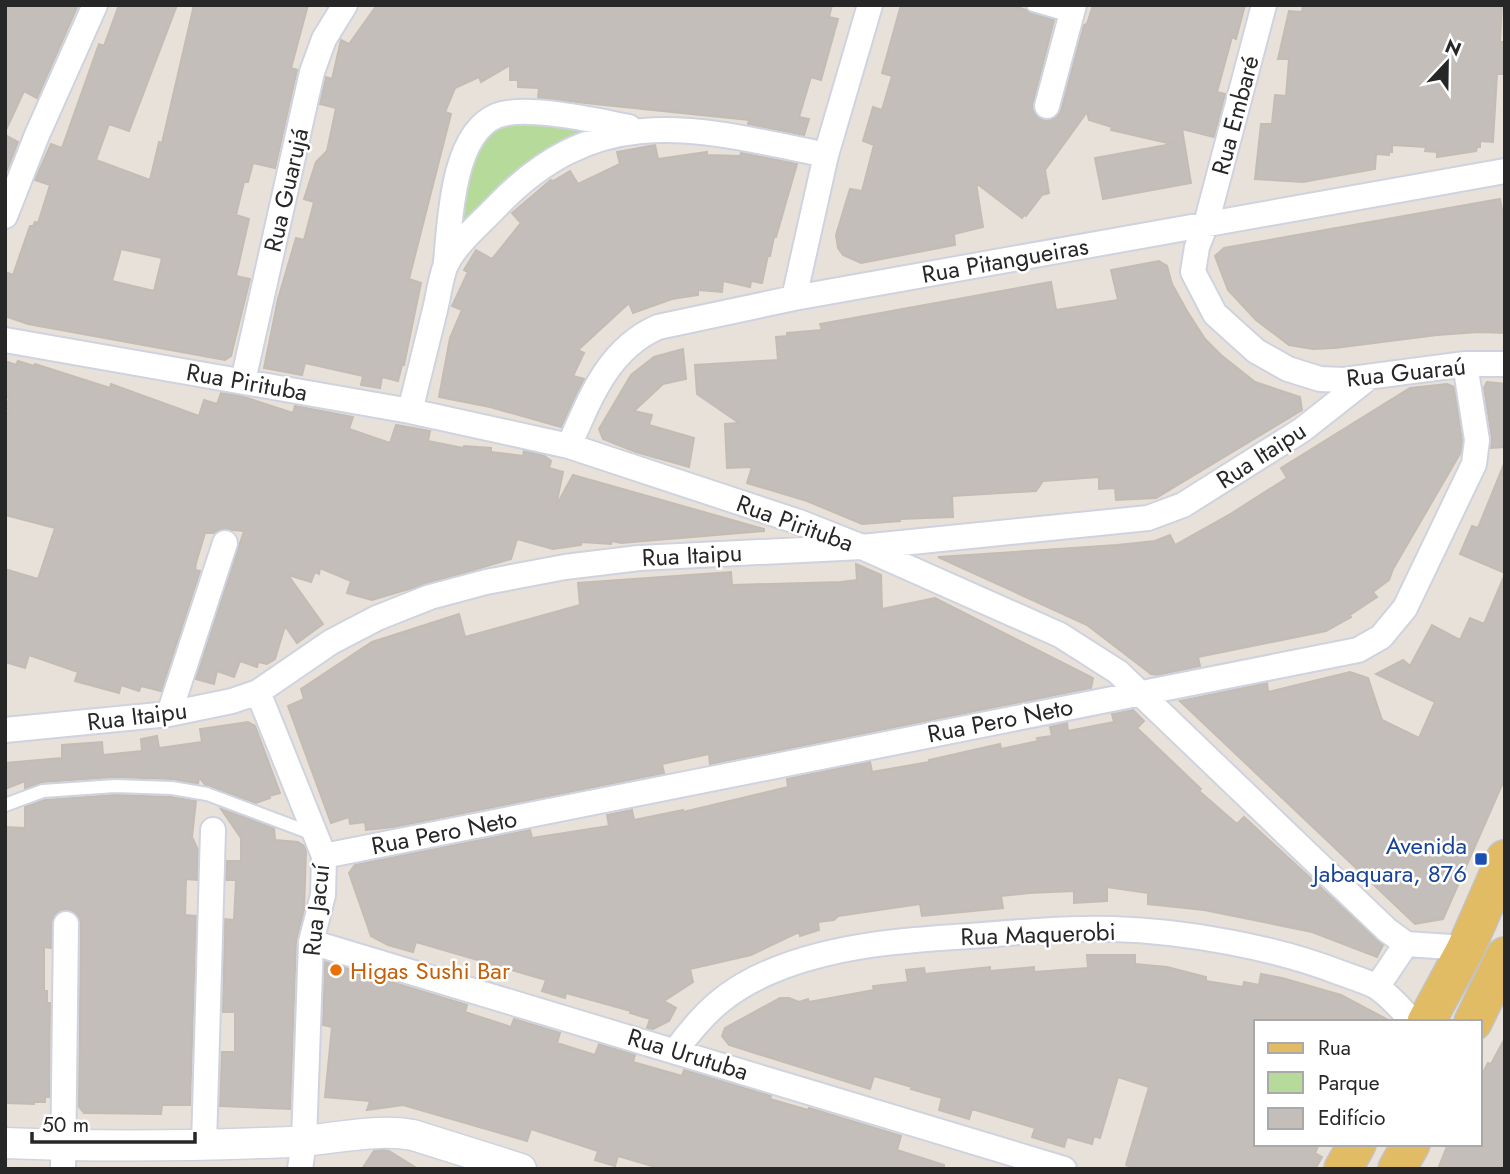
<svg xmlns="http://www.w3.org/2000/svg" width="1510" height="1174" font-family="Jost,sans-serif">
	<rect width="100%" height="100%" fill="#e8e1d9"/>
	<path fill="#b5da9a" d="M502 120 591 128 587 136 460 229 456 207 476 141Z"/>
	<path fill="#c3beb9" stroke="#c3bcb4" stroke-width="2" fill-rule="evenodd" d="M5 5H78L37 98 24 91 5 132Z
		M119 5H177L129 131 109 124 96 160 150 180 159 142 162 143 194 5H308L291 68 297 70 275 168 253 163 248 182H244L236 215 249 219 236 276 250 279 231 356 225 360 28 324 5 316V272L13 275 30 226H33L35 222 38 223 50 185 35 180 51 144 62 148 99 44 104 46ZM121 249 162 258 154 291 112 281Z
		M377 5H832L829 17 838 19 821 80 811 77 799 117 809 119 804 135 748 124 749 120 538 98 539 88 518 87V80H510V65L481 82 479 77 455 88 445 112 451 114 409 279 421 283 404 365H402L398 381 382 377 380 388 361 385 363 376 305 363 302 375 264 368 278 299 296 238 304 240 314 202 304 199 316 162 327 151 336 108 320 104 326 77 332 79 341 40 349 44Z
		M901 5H1012L1054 20 1033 103 1036 116 1044 120 1057 117 1061 110 1084 25 1087 24 1093 5H1245L1236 39 1232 37 1217 92 1225 94 1214 137 1182 129 1191 183 1103 199 1095 158 1172 144 1111 130 1112 127 1089 120 1087 112 1045 170 1049 193 1042 195 1026 216 1024 215 1022 218 976 183 983 227 954 234 955 245 861 263 843 255 838 248 836 235 850 189 862 191 874 145 863 141 873 107 882 110 892 76 882 73Z
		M1303 5H1502L1500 42H1505V74H1497L1493 142 1480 141V147H1477L1476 151 1437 157V152L1425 151 1426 147 1392 145V152H1389V155L1376 154 1375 169 1303 182 1255 179 1261 124H1272L1275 95 1286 96 1289 59H1278L1289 11 1302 12Z
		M5 135 18 142 7 170H5Z
		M655 145 658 159 707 152V155L740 156 741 153 797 164 776 237H774L770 256 768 255 762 283 751 281 750 287 723 281 722 292 698 290V295L672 299 633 313 629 303 578 350 584 353 573 376 584 379 561 427 490 407 439 397 450 338 462 310 452 306 468 272 464 270 476 250 492 259 521 223 512 213 551 180 553 181 570 171 578 184 620 164 617 152Z
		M1500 199 1505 224V333L1479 332 1437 335 1335 348 1313 349 1289 345 1256 320 1228 290 1215 256 1224 248Z
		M1159 261 1167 266 1172 284 1187 311 1205 339 1221 355 1255 382 1300 397 1302 410 1156 498 1116 500 1115 488 1099 489V477L1043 481 1036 491 952 496 953 517 899 519 900 521 862 524 807 501 747 483 752 467 727 468 725 424 739 423 697 394 695 365 778 360 776 337 787 336V333L822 330 820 324 1051 282 1056 310 1118 300 1111 270Z
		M683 349 686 379 663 384 634 411 652 415 649 425 694 438 689 467 636 452 603 439 599 429 631 375 654 357Z
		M5 361 16 365 18 361 34 366 35 364 110 388 111 384 199 416 204 400 217 404 221 393 241 396 293 413 295 406 353 417 349 429 390 443 396 425 430 431 428 441 463 448 464 446 491 448V452L523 456 524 451 543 455 551 461 549 468 563 472 556 506 573 475 764 529V531L621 543 612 541 611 544 581 542V545L553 549 517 539 511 559 372 600 347 593 351 581 320 568 319 574 315 572 311 582 288 575 323 624 297 643 285 626 275 659 267 664 258 662 257 667 240 661 234 677 217 671 214 684 196 679 244 531 221 529 214 533H205L196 563 195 570 200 571 161 691 141 686 139 691 121 685 119 693 75 681 78 672 29 655 25 668 5 662V569L38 579 55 528 5 515V419L9 410 6 409 9 398 5 397Z
		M1487 382 1505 384V447L1491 448 1492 438 1484 388Z
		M1447 384 1454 387 1462 440 1461 452 1393 569 1389 580 1373 592 1377 597 1350 615 1351 617 1326 631 1198 657 1200 666 1158 675 1151 674 1087 625 938 557 1117 545 1155 541 1170 535 1175 545 1232 513 1287 478 1281 468 1410 388Z
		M1504 464H1505V573L1460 554 1472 526 1478 528Z
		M856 564 881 575 882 609 935 598 1093 678 1091 688 710 764 709 754 662 764 664 773 394 827 366 830 365 822 350 824 349 817 331 823 288 706 304 699 301 689 372 642 459 614 465 637 580 605 578 583 731 572 732 585 841 582 857 580Z
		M1505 574V778L1443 919 1415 924 1180 701 1267 683 1268 692 1350 672 1368 678 1382 720 1419 738 1435 702 1376 674 1403 660 1410 666 1432 625 1460 640 1470 618 1484 624Z
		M1133 710 1144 721 1137 728 1201 789 1199 791 1237 824 1244 817 1383 945 1377 957 1312 932 1204 910 1148 904V893L1107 887V901L1074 903V891L1029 893 1001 896 1003 908 922 916 920 904 838 916 834 920 818 922 819 930 800 936 799 932 751 955 690 969 693 982 664 1001 676 1008 669 1021 653 1029 647 1028 650 1019 630 1013 631 1011 566 993 565 998 542 991 546 980 416 942 413 952 388 945 371 936 349 873 355 865 530 830 532 838 609 826 607 815 632 810 634 820 683 810V812L788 787 787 779 870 762 872 772 929 762V760L1000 744 1001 749 1038 741 1037 738 1052 736 1050 727 1067 723 1068 731 1114 722 1112 714Z
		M248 722 255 726 280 793 269 796 270 798 256 803 205 785 199 777 198 784 172 779 114 777 42 782 25 788V781L5 789V763L62 758V745L102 742 103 755 142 751 141 739 157 736 159 748 202 742 200 729Z
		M115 795 171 797 196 801 192 837 198 850 197 880 186 879 185 915 196 916 190 1105H162L161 1114 84 1113 79 1107 81 924 79 917 74 912 66 909 58 911 53 917 51 948 44 947V991H47V1003H50L49 1097H45V1102H34V1104L6 1103 5 827 25 828V807L45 800Z
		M221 809 274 828 275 840 298 842 304 846 306 851 304 910 296 941 290 1109 220 1106 222 1052H235V1012H223L225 919 234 920 236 880H226L227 861H241V838Z
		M1087 955H1135V964L1167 967 1206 977V981L1243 987 1244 982 1259 985 1261 974 1282 978 1341 995 1392 1022H1256V1144H1319L1315 1153 1322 1157 1315 1169H1137L1126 1165 1149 1087 1118 1077 1100 1138 1094 1136 1092 1144 1067 1137 1064 1147 1032 1137 1035 1128 972 1109 969 1119 939 1110 942 1098 911 1089 912 1087 874 1076 870 1089 729 1045 722 1036 725 1028 780 998H789L799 1002 808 999 809 1002 874 990 873 986 908 982 906 970 924 968 925 974 990 967V971L1034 967V972L1088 968Z
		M325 962 467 1005 465 1012 511 1027 514 1019 560 1033 557 1043 595 1055 599 1044 635 1055 633 1062 682 1076 684 1070 771 1096 770 1099 808 1110 809 1108 901 1136 897 1150 944 1165V1169H662L618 1156 615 1166 595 1160 598 1151 531 1129 527 1141 403 1105 367 1110 370 1101 325 1097 332 1027 323 1025Z
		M1505 1038V1169H1438L1448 1144H1480V1078L1488 1063 1491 1064Z
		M383 1150 389 1151 418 1169H362L374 1151Z"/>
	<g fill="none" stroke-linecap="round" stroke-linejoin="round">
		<defs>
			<path id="service" d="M1033 5 1071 16
				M5 805 43 791 115 786 172 788 207 794 316 835"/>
			<path id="minor" d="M1264 5 1206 224 1197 247 1193 272 1215 314 1256 351 1288 369 1320 379 1344 380 1465 364H1505
				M1047 106 1074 5
				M5 216 37 135 95 5
				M446 262C450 221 452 135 496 116 525 104 597 121 629 127
				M794 298 826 155 870 5
				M5 340 410 411 569 446 799 522 862 547 1060 635 1118 672 1387 930 1406 944 1466 948
				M243 381 312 72 324 39 345 5
				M410 411C418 379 426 346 434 314 438 299 440 281 445 267 455 244 479 225 496 207 599 99 696 128 826 155
				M569 446C590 398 608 349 658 327L794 298 1505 171
				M258 692 324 856 323 895 311 942 304 1141 300 1169
				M169 714 225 543
				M5 730 169 714 232 701 258 692 331 642 377 618 430 597 486 582 565 567 639 558 862 547 1148 518 1183 505 1302 430 1368 378
				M324 856 1358 650 1381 637 1405 608 1474 464 1477 440 1465 364
				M311 942 1064 1169
				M1377 987 1406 944
				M676 1050C704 1012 728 989 772 971 834 945 904 940 970 936 1017 932 1065 928 1113 929 1184 931 1274 947 1341 973 1352 977 1365 981 1375 986 1389 994 1402 1011 1414 1022
				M204 1145 213 830
				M63 1169 66 924"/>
			<path id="tertiary" d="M5 1143C100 1147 195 1146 290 1142 332 1140 372 1128 413 1135L521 1169"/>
			<path id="primary" d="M1426 1022 1466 948 1505 859
				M1473 1022 1505 956
				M1343 1169 1357 1144
				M1397 1169 1411 1144"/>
		</defs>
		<use href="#service" stroke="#cfd3df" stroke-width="16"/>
		<use href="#minor" stroke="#cfd3df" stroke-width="28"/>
		<use href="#tertiary" stroke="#cfd3df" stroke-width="33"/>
		<use href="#primary" stroke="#c3c3c3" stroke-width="40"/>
		<use href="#service" stroke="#fff" stroke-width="12"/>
		<use href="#minor" stroke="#fff" stroke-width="24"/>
		<use href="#tertiary" stroke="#fff" stroke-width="30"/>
		<use href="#primary" stroke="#e2bb65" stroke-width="37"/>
	</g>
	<rect fill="#1a4fb4" stroke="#fff" stroke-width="2.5" x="1474" y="852" width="14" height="14" rx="3.5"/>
	<circle fill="#e8710a" stroke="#fff" stroke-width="2.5" cx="336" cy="970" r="7"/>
	<g text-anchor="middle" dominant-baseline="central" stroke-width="5" stroke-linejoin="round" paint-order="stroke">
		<g font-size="24" fill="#272727" stroke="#fff">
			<text transform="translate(1235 115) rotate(-75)">Rua Embaré</text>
			<text transform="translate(286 190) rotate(-77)">Rua Guarujá</text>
			<text transform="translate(1005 260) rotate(-10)">Rua Pitangueiras</text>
			<text transform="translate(1406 372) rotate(-6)">Rua Guaraú</text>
			<text transform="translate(247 382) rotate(10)">Rua Pirituba</text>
			<text transform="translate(1261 455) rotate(-33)">Rua Itaipu</text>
			<text transform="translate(795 523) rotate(20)">Rua Pirituba</text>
			<text transform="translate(692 555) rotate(-3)">Rua Itaipu</text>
			<text transform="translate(137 716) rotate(-7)">Rua Itaipu</text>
			<text transform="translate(1000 720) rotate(-11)">Rua Pero Neto</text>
			<text transform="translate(444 832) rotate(-11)">Rua Pero Neto</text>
			<text transform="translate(316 910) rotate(-84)">Rua Jacuí</text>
			<text transform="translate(1038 934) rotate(-2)">Rua Maquerobi</text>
			<text transform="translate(688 1054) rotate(17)">Rua Urutuba</text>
		</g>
		<g font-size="24" fill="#164399" stroke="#fff" text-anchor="end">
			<text x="1467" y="845">Avenida<tspan x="1467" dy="28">Jabaquara, 876</tspan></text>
		</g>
		<g font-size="24" fill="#c56008" stroke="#fff" text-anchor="start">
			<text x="350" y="970">Higas Sushi Bar</text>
		</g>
	</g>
	<rect width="1510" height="1174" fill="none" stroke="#272727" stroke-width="14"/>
	<rect x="1254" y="1020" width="228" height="126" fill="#ffffff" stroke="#a9a9a9" stroke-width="2"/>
	<rect x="1268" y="1043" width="35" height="10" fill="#e2bb65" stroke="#a9a9a9" stroke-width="2"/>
	<text x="1318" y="1055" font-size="21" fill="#272727">Rua</text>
	<rect x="1268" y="1072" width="35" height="21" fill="#b5da9a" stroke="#a9a9a9" stroke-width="2"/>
	<text x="1318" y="1090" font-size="21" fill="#272727">Parque</text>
	<rect x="1268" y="1108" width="35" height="21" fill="#c3beb9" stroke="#a9a9a9" stroke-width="2"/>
	<text x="1318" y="1125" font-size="21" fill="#272727">Edifício</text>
	<g transform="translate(1447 63) rotate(22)" stroke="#ffffff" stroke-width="5" paint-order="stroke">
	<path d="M0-5L12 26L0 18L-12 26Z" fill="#272727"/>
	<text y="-10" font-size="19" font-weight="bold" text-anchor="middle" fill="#272727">N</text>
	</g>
	<path d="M32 1132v10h163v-10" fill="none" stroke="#272727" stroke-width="3.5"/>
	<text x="42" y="1132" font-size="21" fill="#272727" stroke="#ffffff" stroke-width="5" paint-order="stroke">50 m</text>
</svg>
